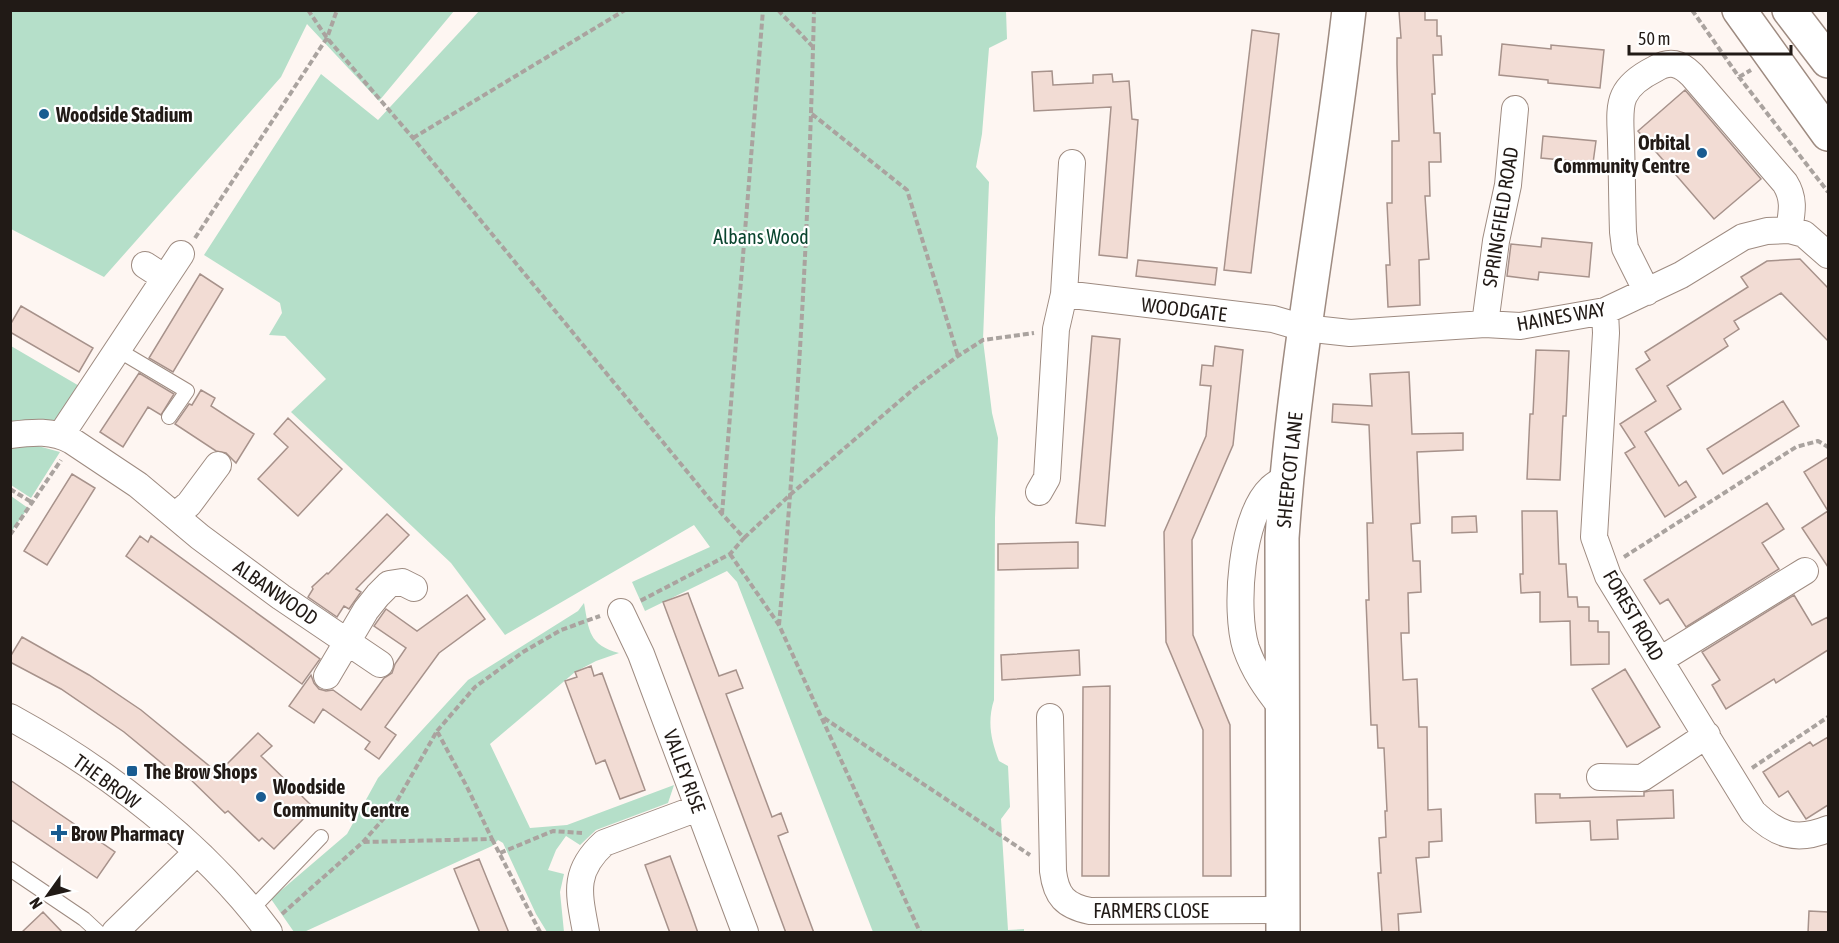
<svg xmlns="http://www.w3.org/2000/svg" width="1839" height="943" font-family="'Asap Condensed',sans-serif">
	<rect width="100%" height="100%" fill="#fef6f2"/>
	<path fill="#b5dfc9" d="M480 10 1006 11 1007 39 989 48 982 134 976 167 989 182 983 340 992 413 998 438 995 518 994 700C987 722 991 740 999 761L1008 766 1010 807 1001 819 1008 930 1024 929V932H873L737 582 727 571 645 611 632 582 710 547 694 525 505 635 451 563 291 412 326 379 285 336 269 335 282 313 280 303 204 255 321 74 378 120Z
		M10 11 11 10 454 11 379 101 307 24 281 77 104 277 11 229Z
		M11 346 81 387 56 422 11 427Z
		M38 446 60 452 31 498 11 485 10 447Z
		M11 496 28 508 11 532Z
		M584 603C589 631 589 645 619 653L596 661 575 672 490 744 530 828 567 825 674 785 668 803 596 830 580 845 566 836 556 850 548 870 564 874 560 892 564 932H547L536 914 503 843 498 840 492 846 304 932H294L271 899 347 834 378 778 468 680 578 611Z"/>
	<path fill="#f2dcd4" stroke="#a7928b" stroke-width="1.5" d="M1425 10V20H1437V36H1441L1442 55H1433L1435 94H1432L1434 133H1440L1441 162H1429L1430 196H1425L1429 259 1419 260 1420 305 1388 307 1386 265H1390L1387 203H1392V141H1399L1397 64V38H1401L1399 11Z
		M1252 30 1279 34 1251 273 1224 270Z
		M1502 44 1551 49V45L1604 50 1600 88 1548 83V80L1499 75Z
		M1052 71 1053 85 1093 83V75L1112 74 1113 82 1129 81 1132 119 1138 120 1127 258 1099 255 1111 107 1034 111 1032 72Z
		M1685 90 1761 179 1714 219 1638 131Z
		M1543 136 1596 141 1593 163 1541 158Z
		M1542 238 1592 243 1589 277 1539 272 1538 280 1507 276 1511 244 1541 247Z
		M1800 259 1828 288V341L1781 293 1734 321 1739 329 1724 339 1728 346 1667 386 1681 409 1645 432 1679 486 1686 481 1696 497 1665 517 1625 453 1635 447 1620 424 1656 401 1636 369 1650 360 1645 352 1748 287 1741 277 1767 261Z
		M1138 260 1217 268 1215 285 1136 276Z
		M200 274 223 289 173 372 149 358Z
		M21 306 93 348 79 372 10 332V325Z
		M1092 336 1120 339 1105 526 1076 523Z
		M1215 346 1243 350 1233 445 1192 540 1193 635 1230 725 1231 876H1203V730L1166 642 1164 532 1206 436 1211 386 1200 385 1202 365 1213 366Z
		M1536 350 1569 351 1566 416H1563L1560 480 1527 479 1530 414H1533Z
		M1409 372 1412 434 1463 433V450L1417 452 1420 523 1411 524 1413 561H1420L1421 592 1408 593 1409 633H1401L1403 680 1417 679 1419 727H1427L1428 810 1441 809 1442 841 1429 842V857L1416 858 1421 912 1398 914 1399 933H1382L1378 873H1381L1379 838 1386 837 1385 811H1387L1384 748H1378L1377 725H1371L1366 600H1369L1367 523H1373L1369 425 1332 422 1333 404 1372 406 1370 374Z
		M139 373 174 394 161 415 148 407 123 447 100 432Z
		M201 390 215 398 211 406 254 434 236 463 226 453 216 451 175 424 189 404 192 405Z
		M1783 401 1799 426 1723 474 1707 449Z
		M288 418 342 469 298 516 258 479 288 447 274 434Z
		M1828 457V567L1802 528 1828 511 1804 472Z
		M72 474 95 488 47 565 24 551Z
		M1767 503 1784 529 1762 543 1779 569 1686 627 1668 599 1660 604 1644 580Z
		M1522 511H1557L1559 564H1566L1568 597H1577L1578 607H1589V621H1598V632H1609V664L1571 665 1570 621 1540 622V592L1521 593 1520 574H1523Z
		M387 514 409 535 356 589 361 592 349 609 344 606 337 617 308 597 313 589 312 587 327 573 328 574Z
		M1476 516 1477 532 1452 533V517Z
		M140 536 148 542 151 536 320 659 302 684 126 556Z
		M1078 542V568L998 570V544Z
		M688 593 719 676 736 670 743 688 726 694 772 817 781 813 788 832 778 836 814 933H786L691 677 663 602Z
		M467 595 485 619 439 653 385 727 396 735 379 759 365 749 370 742 323 709 314 723 289 706 311 675 314 683 319 689 326 691 333 690 361 710 384 678 392 673 395 664 406 648 374 626 386 609 417 631Z
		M1794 595 1812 625 1828 617V650L1776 683 1774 679 1726 709 1712 685 1720 680 1702 652Z
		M22 637 89 675 141 710 218 773 258 733 272 746 261 756 314 808 274 849 262 838 259 841 228 811 225 813 185 774 181 779 124 732 61 689 10 662V657Z
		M1079 650 1080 675 1002 680 1001 655Z
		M591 666 594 676 602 673 645 790 620 799 605 760 596 764 565 681 577 677 575 672Z
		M1625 669 1660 727 1627 747 1592 689Z
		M1110 686 1109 876H1082L1083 687Z
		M1828 737V805L1806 819 1788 791 1779 797 1763 772 1810 742 1813 746Z
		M10 780 115 852 97 878 10 819Z
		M1673 790 1674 818 1617 820 1618 839 1591 840 1590 821 1536 823 1535 794H1560V798L1644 796V792L1650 791Z
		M670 856 691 913 698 933H670L645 865Z
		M479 859 496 901 509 933H480L454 869Z
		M1809 911 1828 912V933H1808Z
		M43 912 63 933H21Z"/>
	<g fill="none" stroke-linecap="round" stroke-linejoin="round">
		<defs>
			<path id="lane" d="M118 350 187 391 169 417
				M10 869 84 919 98 932
				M252 909 321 837"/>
			<path id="street" d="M145 265 165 278
				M1647 292 1625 248 1623 232C1622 202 1622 172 1621 143 1621 128 1618 109 1624 96 1630 83 1643 75 1655 69 1670 60 1680 63 1692 75L1785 183C1795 199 1792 212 1789 230
				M1064 294 1273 319 1304 328 1350 333 1485 324 1520 326 1605 311 1681 275 1743 237 1767 231 1789 230 1804 234 1828 255
				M1605 311 1606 333 1594 537 1608 576 1753 812C1777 835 1796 842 1828 829
				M1485 324 1496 241 1508 185 1515 109
				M10 435C33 432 53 430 72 441L138 485 200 537 281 597 380 664
				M61 435 181 254
				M1039 492 1047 478 1056 329 1064 294 1072 163
				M176 515 189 504 218 465
				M621 612 641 654 745 932
				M1660 660 1805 571
				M327 676 366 610 378 595 389 584 402 582 414 588
				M1281 707C1266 688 1254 671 1246 648 1234 610 1241 516 1271 488 1275 484 1281 481 1286 478
				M10 717C107 770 204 845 269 932
				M1050 717 1053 871C1056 896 1065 906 1090 911L1283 910
				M1600 777 1642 778 1707 735
				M115 932 197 852
				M586 932C579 894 572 872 604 843L698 808"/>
			<path id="secondary" d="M1283 932 1282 538C1294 361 1329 187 1349 10"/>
			<path id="highway" d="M1739 10 1828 134
				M1789 10 1828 61"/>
		</defs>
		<use href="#lane" stroke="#9e8b81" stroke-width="16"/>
		<use href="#street" stroke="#9e8b81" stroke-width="28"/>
		<use href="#secondary" stroke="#9e8b81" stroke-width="36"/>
		<use href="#highway" stroke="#9e8b81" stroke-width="36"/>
		<path stroke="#aaa39f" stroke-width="4" stroke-dasharray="6 3" stroke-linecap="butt" d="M308 10 327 38 413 138 722 514 744 538 730 554 640 601
			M778 10 813 47
			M1692 10 1739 77 1828 192
			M1739 77 1751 70
			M812 114 907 190 958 356
			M413 138 625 10
			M195 238 327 38 337 10
			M10 489 33 503
			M722 514 763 10
			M10 535 61 460
			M744 538 791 494 916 387 958 356 983 340 1034 333
			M730 554 779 625 920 932
			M1624 557 1796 447 1818 441 1828 447
			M779 625C798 421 809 216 814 10
			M824 718 1030 855
			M437 731 475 687 523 652 561 630 600 616
			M1752 768 1828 717
			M492 839 540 932
			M500 853 553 831 582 833
			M282 914 363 842 393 808 437 731 467 787 492 839 363 842"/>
		<use href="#lane" stroke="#fff" stroke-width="14"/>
		<use href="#street" stroke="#fff" stroke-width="26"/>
		<use href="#secondary" stroke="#fff" stroke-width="33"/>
		<use href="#highway" stroke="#fff" stroke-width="33"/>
	</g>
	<g fill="#195c91" stroke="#fff" stroke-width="2">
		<circle cx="44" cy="114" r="6"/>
		<circle cx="1702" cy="153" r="6"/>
		<rect x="126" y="765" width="12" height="12" rx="3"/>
		<circle cx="261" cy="797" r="6"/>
		<path d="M56 824h6v6h6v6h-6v6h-6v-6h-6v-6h6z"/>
	</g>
	<g text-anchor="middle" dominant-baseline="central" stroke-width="4.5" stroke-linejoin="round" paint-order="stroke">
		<g font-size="20" font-weight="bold" fill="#211a16" stroke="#fff" text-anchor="start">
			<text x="56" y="114">Woodside Stadium</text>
			<text x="1690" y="142" text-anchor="end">Orbital<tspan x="1690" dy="23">Community Centre</tspan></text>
			<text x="144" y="771">The Brow Shops</text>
			<text x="273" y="786">Woodside<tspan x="273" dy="23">Community Centre</tspan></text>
			<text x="71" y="833">Brow Pharmacy</text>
		</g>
		<g font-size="20" fill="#211a16" stroke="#fff">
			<text transform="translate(1500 217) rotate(-81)">SPRINGFIELD ROAD</text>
			<text transform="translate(1184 309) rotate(7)">WOODGATE</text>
			<text transform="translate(1561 316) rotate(-10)">HAINES WAY</text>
			<text transform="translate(1289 470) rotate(-84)">SHEEPCOT LANE</text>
			<text transform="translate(276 592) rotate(35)">ALBANWOOD</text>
			<text transform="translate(1634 615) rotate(60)">FOREST ROAD</text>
			<text transform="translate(685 771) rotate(70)">VALLEY RISE</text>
			<text transform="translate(107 781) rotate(36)">THE BROW</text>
			<text x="1151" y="910">FARMERS CLOSE</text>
		</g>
		<g font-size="20" fill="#09442e" stroke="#fff">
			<text x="761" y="236">Albans Wood</text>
		</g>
	</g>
	<rect width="1839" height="943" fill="none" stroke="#211a16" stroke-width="24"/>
	<g transform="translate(48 895) rotate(236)" stroke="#ffffff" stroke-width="4.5" paint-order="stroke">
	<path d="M0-4.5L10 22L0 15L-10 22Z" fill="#211a16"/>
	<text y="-9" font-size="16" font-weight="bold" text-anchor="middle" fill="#211a16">N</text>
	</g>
	<path d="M1629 45v9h162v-9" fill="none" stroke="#211a16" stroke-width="3"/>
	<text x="1638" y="45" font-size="18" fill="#211a16" stroke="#ffffff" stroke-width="4.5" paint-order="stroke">50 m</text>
</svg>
